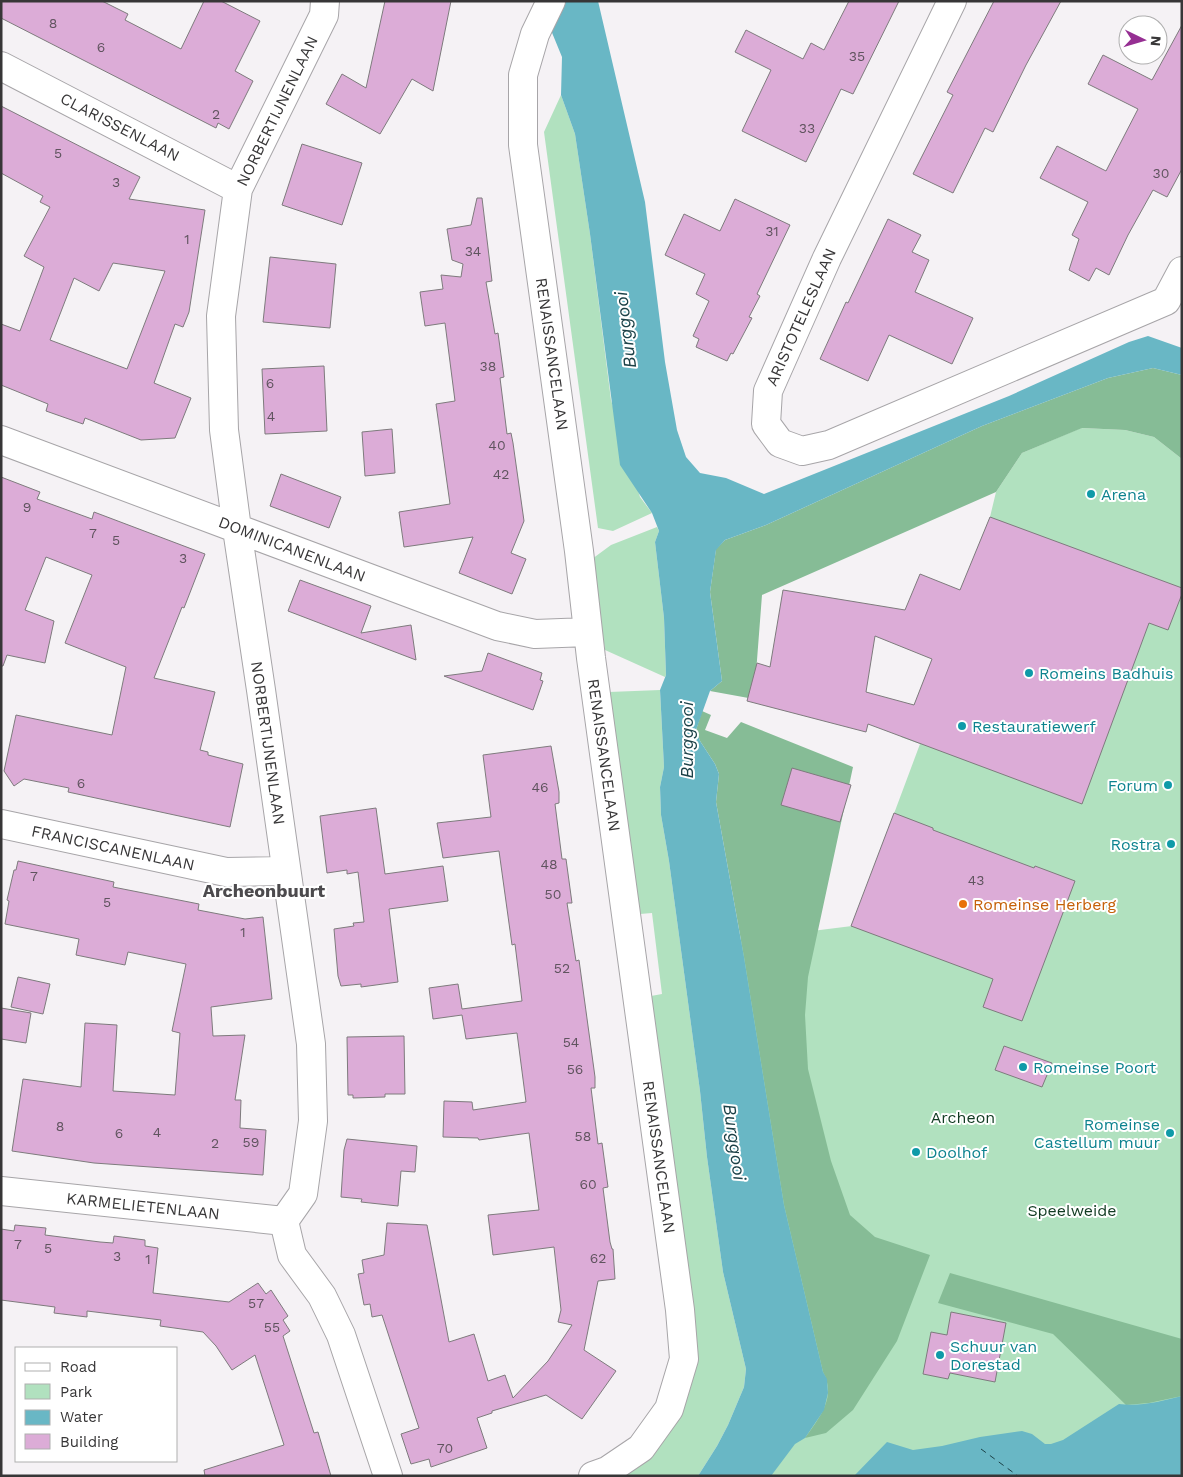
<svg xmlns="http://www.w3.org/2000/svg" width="1183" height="1477" font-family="'Work Sans',sans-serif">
	<rect width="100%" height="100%" fill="#f5f2f5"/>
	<path fill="#b1e1bf" d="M561 95 575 134 590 234 611 400 640 497 652 513 613 531 598 528 544 132Z
		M1081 428 1125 430 1154 437 1182 459V1476H752L764 1465 717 943 852 926 920 744 901 737 990 517 996 492 1022 453Z
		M657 527 659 531 655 542 664 618 666 675 665 677 605 650 592 559 611 545Z
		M660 690 664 767 660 787 661 815 669 861 700 1091 707 1157 723 1272 746 1369 744 1387 728 1425 717 1446 698 1476H617L676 1422 690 1389 695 1356 651 996 662 994 652 913 640 914 609 692Z"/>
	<path fill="#86bc96" d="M1153 368 1182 375V459L1154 437 1125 430 1082 428 1022 453 996 492 762 595 754 699 710 691 722 681 710 592 716 549 725 540 766 525 982 426 1108 378Z
		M702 711 711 715 705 730 727 738 741 722 853 767 808 977 805 1015 808 1069 831 1161 850 1215 875 1237 930 1255 897 1341 853 1410 826 1433 805 1438C819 1418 837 1397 823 1372L784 1205 744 957 716 802 719 774 715 764 700 741 696 730Z
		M950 1273 1182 1339V1396L1149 1403 1126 1405 1053 1334 938 1303Z"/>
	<path fill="#69b7c5" d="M539 1H598L645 202 665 362 677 430 686 457 700 473 726 478 764 494 1009 396 1129 342 1148 336 1182 348V375L1153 368 1108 378 982 426 766 525 725 540 716 550 710 592 722 681 710 691 696 730 700 741 715 764 719 774 716 802 744 957 784 1205 823 1372 827 1379 828 1393 824 1410 805 1438 795 1444 771 1476H698L717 1446 728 1425 744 1387 746 1369 723 1272 707 1157 700 1091 669 861 661 815 660 787 664 767 660 690 666 675 664 618 655 542 659 531 652 513 620 465 590 234 575 134 561 95 562 57Z
		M1182 1396V1476H854L887 1442 913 1450 942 1446 980 1437 1022 1431 1032 1434 1045 1444H1051L1063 1440 1119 1404C1140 1407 1162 1401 1182 1396Z"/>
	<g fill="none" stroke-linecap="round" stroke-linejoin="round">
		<path stroke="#1c4147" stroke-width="1" stroke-dasharray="6 5" stroke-linecap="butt" d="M981 1449 1018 1476"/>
	</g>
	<path fill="#dcacd7" stroke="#7e7b7d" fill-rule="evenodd" d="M1 1H102L128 14 125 20 181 49 204 1H221L260 21 235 71 253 81 229 129 218 123 216 128 1 18Z
		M385 1H451L433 91 412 79 380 134 326 104 342 74 366 88Z
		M849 1H899L853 94 841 89 806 162 742 131 771 70 735 52 746 30 803 59 811 43 824 50Z
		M994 1H1061L1026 65 993 132 985 128 953 193 913 174 953 95 947 92Z
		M1182 25V169L1167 197 1153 190 1128 235 1109 275 1096 268 1089 281 1069 270 1079 239 1072 235 1088 202 1040 178 1057 146 1106 171 1138 109 1088 84 1103 55 1152 80Z
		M1 106 140 177 129 199 205 210 189 312 183 327 175 324 154 383 191 398 175 438 141 440 85 418 83 424 46 411 48 404 1 385V324L20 331 44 267 24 256 50 207 40 202 43 196 1 173ZM113 263 165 271 127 369 50 340 74 278 99 291Z
		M302 144 362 163 342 225 282 205Z
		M477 198H482L492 281 486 282 495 334 498 333 504 377 500 378 507 434 511 433 513 443 524 521 511 553 526 559 512 594 459 573 473 537 404 547 399 512 450 504 436 404 455 401 445 323 425 326 420 292 443 289 441 275 461 277 463 264 452 260 447 229 471 225Z
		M735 199 790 225 757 294 760 296 749 317 752 318 733 354 731 353 727 361 696 347 699 339 693 336 709 301 696 294 705 274 665 255 684 214 720 231Z
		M888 219 921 235 912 252 929 260 915 292 973 318 952 364 889 335 868 381 820 359 846 302 848 303Z
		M270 257 336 264 330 328 263 322Z
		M324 366 327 431 265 434 262 369Z
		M392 429 395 473 365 476 362 432Z
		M281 474 341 497 329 528 270 506Z
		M1 477 40 492 37 499 92 519 94 512 205 554 184 608 182 607 154 678 215 692 200 750 208 752V755L243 764 230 827 68 792 69 788 24 779 14 786 4 771 16 715 112 735 126 667 65 643 92 575 46 557 25 610 54 621 45 663 7 655 3 666H1Z
		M990 517 1182 588V594L1168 630 1149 623 1082 804 868 724 866 732 747 701 757 663 770 667 783 590 905 610 920 574 960 590ZM875 636 932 659 914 705 866 692Z
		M300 580 371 606 361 633 411 625 416 660 288 611Z
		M488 653 542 673 540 680 543 681 533 710 444 676 482 671Z
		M551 746 559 792V803L555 804 562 859H566L572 903H567L576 961 579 960 595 1077V1088H591L598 1144 602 1143 608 1187 603 1188 610 1242 612 1249H613L615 1279 598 1281 584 1350 616 1371 582 1419 546 1395 492 1411V1413L477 1418 487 1448 431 1467 429 1459 411 1464 401 1434 419 1428 382 1315 372 1317 370 1304 364 1305 358 1274 364 1273 362 1260 384 1255 387 1223 427 1225 449 1342 474 1334 488 1381 505 1375 513 1398 548 1361 572 1325 558 1322 561 1310 554 1247 493 1255 488 1215 539 1210 529 1133 479 1140 478 1138 443 1137 444 1101 472 1102 473 1110 526 1102 517 1033 466 1039 462 1015 433 1019 429 988 458 984 462 1009 522 1001 515 944 512 945 499 851 443 858 437 823 491 817 483 755Z
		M792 768 851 785 840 822 781 805Z
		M376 808 385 874 443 866 448 901 389 909 398 982 361 987V984L341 986 338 976 334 929 354 926 353 923 364 922 358 872 347 874V870L327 873 320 816Z
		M894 813 933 828V830L1034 868 1035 866 1075 881 1022 1021 983 1007 993 979 851 926Z
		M18 861 114 882 113 887 199 904 198 910 245 919 263 917 272 999 211 1007 213 1036 245 1035 235 1100H241L240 1128 266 1130 263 1175 94 1163 12 1151 23 1079 81 1087 85 1023 117 1025 113 1091 175 1095 180 1033 172 1031 186 964 128 952 125 965 76 955 79 939 5 924 9 901 7 900 14 870H16Z
		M18 977 50 984 43 1014 11 1007Z
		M1 1008 31 1013 26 1043 1 1039Z
		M404 1036 405 1094H385V1097L353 1098V1095H348L347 1037Z
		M1004 1046 1052 1063 1042 1087 995 1070Z
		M347 1139 417 1146 415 1172 401 1171 398 1206 361 1202 362 1199 341 1197 344 1150Z
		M15 1225 46 1228 45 1235 100 1242 113 1243 114 1236 145 1240V1246L158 1248 153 1293 229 1302 258 1283 266 1294 271 1290 288 1316 283 1320 290 1331 283 1336 314 1433 318 1432 331 1476H205L204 1470 284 1445 255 1355 232 1370 216 1346 203 1332 160 1326 161 1320 87 1311V1317L54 1313 55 1307 1 1300V1229L14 1231Z
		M951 1312 1006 1323 995 1382 950 1373 948 1379 923 1374 931 1332 947 1335Z"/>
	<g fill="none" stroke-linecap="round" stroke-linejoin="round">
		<defs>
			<path id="minor" d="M325 1 324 15 238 189 221 316 224 430 237 529 261 690 311 1044 313 1121 303 1194 284 1221 292 1255 322 1296 341 1335 388 1476
				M551 1 535 34 523 75V145L579 551 591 658 680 1310 684 1359 669 1409 641 1448 607 1471 593 1476
				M952 1 827 258 768 391 766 424 780 443 802 451 829 445 1166 301 1182 271
				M1 66 238 189
				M1 440 497 626 535 634 588 632
				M1 824 226 872 285 871
				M1 1191 284 1221"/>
		</defs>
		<use href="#minor" stroke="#a7a5a8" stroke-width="30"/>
		<use href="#minor" stroke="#fff" stroke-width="28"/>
	</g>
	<g fill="#0f9aa8" stroke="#fff" stroke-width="2">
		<circle cx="1091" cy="494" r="5"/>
		<circle cx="1029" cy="673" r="5"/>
		<circle cx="962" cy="726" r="5"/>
		<circle cx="1168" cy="785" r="5"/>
		<circle cx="1171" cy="844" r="5"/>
		<circle cx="1023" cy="1067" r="5"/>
		<circle cx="1170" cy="1133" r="5"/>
		<circle cx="916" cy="1152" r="5"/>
		<circle cx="940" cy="1355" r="5"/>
	</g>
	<circle fill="#e8710a" stroke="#fff" stroke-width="2" cx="963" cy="904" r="5"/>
	<g text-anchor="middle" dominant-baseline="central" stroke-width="4" stroke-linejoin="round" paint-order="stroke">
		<g font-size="14" fill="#60545f">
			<text x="53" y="23">8</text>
			<text x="101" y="47">6</text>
			<text x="857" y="56">35</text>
			<text x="216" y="114">2</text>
			<text x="807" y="128">33</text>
			<text x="58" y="153">5</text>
			<text x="1161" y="173">30</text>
			<text x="116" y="182">3</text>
			<text x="772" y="231">31</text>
			<text x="187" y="239">1</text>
			<text x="473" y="251">34</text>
			<text x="488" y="366">38</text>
			<text x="270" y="383">6</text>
			<text x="271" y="416">4</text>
			<text x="497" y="445">40</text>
			<text x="501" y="474">42</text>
			<text x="27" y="507">9</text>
			<text x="93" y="533">7</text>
			<text x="116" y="540">5</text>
			<text x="183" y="558">3</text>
			<text x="81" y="783">6</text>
			<text x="540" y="787">46</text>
			<text x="549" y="864">48</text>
			<text x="34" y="876">7</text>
			<text x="976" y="880">43</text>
			<text x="553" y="894">50</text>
			<text x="107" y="902">5</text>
			<text x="243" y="932">1</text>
			<text x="562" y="968">52</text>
			<text x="571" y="1042">54</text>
			<text x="575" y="1069">56</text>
			<text x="60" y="1126">8</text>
			<text x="157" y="1132">4</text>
			<text x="119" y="1133">6</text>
			<text x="583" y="1136">58</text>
			<text x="251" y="1142">59</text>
			<text x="215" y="1143">2</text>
			<text x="588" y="1184">60</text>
			<text x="18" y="1244">7</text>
			<text x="48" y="1248">5</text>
			<text x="117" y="1256">3</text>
			<text x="598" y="1258">62</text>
			<text x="148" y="1259">1</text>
			<text x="256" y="1303">57</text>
			<text x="272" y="1327">55</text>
			<text x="445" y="1448">70</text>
		</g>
		<g font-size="16" fill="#373637" stroke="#fff">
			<text transform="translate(277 111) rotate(-64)">NORBERTIJNENLAAN</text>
			<text transform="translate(120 127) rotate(27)">CLARISSENLAAN</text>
			<text transform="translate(801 317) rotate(-66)">ARISTOTELESLAAN</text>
			<text transform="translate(552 354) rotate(82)">RENAISSANCELAAN</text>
			<text transform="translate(292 549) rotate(21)">DOMINICANENLAAN</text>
			<text transform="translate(268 743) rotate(82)">NORBERTIJNENLAAN</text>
			<text transform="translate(604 755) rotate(82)">RENAISSANCELAAN</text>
			<text transform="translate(113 848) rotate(12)">FRANCISCANENLAAN</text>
			<text transform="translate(659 1157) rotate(82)">RENAISSANCELAAN</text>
			<text transform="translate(143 1206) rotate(6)">KARMELIETENLAAN</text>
		</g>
		<g font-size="16" fill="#0d838f" stroke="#fff" text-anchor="start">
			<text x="1101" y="494">Arena</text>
			<text x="1039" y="673">Romeins Badhuis</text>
			<text x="972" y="726">Restauratiewerf</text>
			<text x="1158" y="785" text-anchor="end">Forum</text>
			<text x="1161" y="844" text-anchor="end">Rostra</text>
			<text x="1033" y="1067">Romeinse Poort</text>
			<text x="1160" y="1124" text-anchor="end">Romeinse<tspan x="1160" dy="18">Castellum muur</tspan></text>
			<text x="926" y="1152">Doolhof</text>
			<text x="950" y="1346">Schuur van<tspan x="950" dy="18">Dorestad</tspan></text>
		</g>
		<g font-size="16" fill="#c56008" stroke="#fff" text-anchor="start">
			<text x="973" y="904">Romeinse Herberg</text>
		</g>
		<g font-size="16" fill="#113b22" stroke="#fff">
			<text x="963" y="1117">Archeon</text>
			<text x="1072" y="1210">Speelweide</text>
		</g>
		<g font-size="18" font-style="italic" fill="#1c4147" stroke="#fff">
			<text transform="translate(625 330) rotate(-97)">Burggooi</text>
			<text transform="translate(686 740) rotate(-90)">Burggooi</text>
			<text transform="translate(735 1142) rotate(82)">Burggooi</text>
		</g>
		<g font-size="18" font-weight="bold" fill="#4c4a4d" stroke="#fff">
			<text x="264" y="890">Archeonbuurt</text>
		</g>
	</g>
	<rect width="1183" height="1477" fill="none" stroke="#373637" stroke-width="5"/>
	<rect x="15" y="1347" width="162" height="115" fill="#ffffff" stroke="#afafaf"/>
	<rect x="25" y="1363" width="25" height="8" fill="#ffffff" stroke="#afafaf"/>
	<text x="60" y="1372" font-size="15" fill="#373637">Road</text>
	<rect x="25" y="1384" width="25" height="15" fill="#b1e1bf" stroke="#afafaf"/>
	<text x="60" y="1397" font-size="15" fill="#373637">Park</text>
	<rect x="25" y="1410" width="25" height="15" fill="#69b7c5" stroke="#afafaf"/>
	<text x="60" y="1422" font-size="15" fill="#373637">Water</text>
	<rect x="25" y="1434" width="25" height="15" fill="#dcacd7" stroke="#afafaf"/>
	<text x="60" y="1447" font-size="15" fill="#373637">Building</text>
	<g transform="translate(1143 40) rotate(95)"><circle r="24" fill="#ffffff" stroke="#afafaf"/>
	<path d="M0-4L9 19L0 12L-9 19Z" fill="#962f93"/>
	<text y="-8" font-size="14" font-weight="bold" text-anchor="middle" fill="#373637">N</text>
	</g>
</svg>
